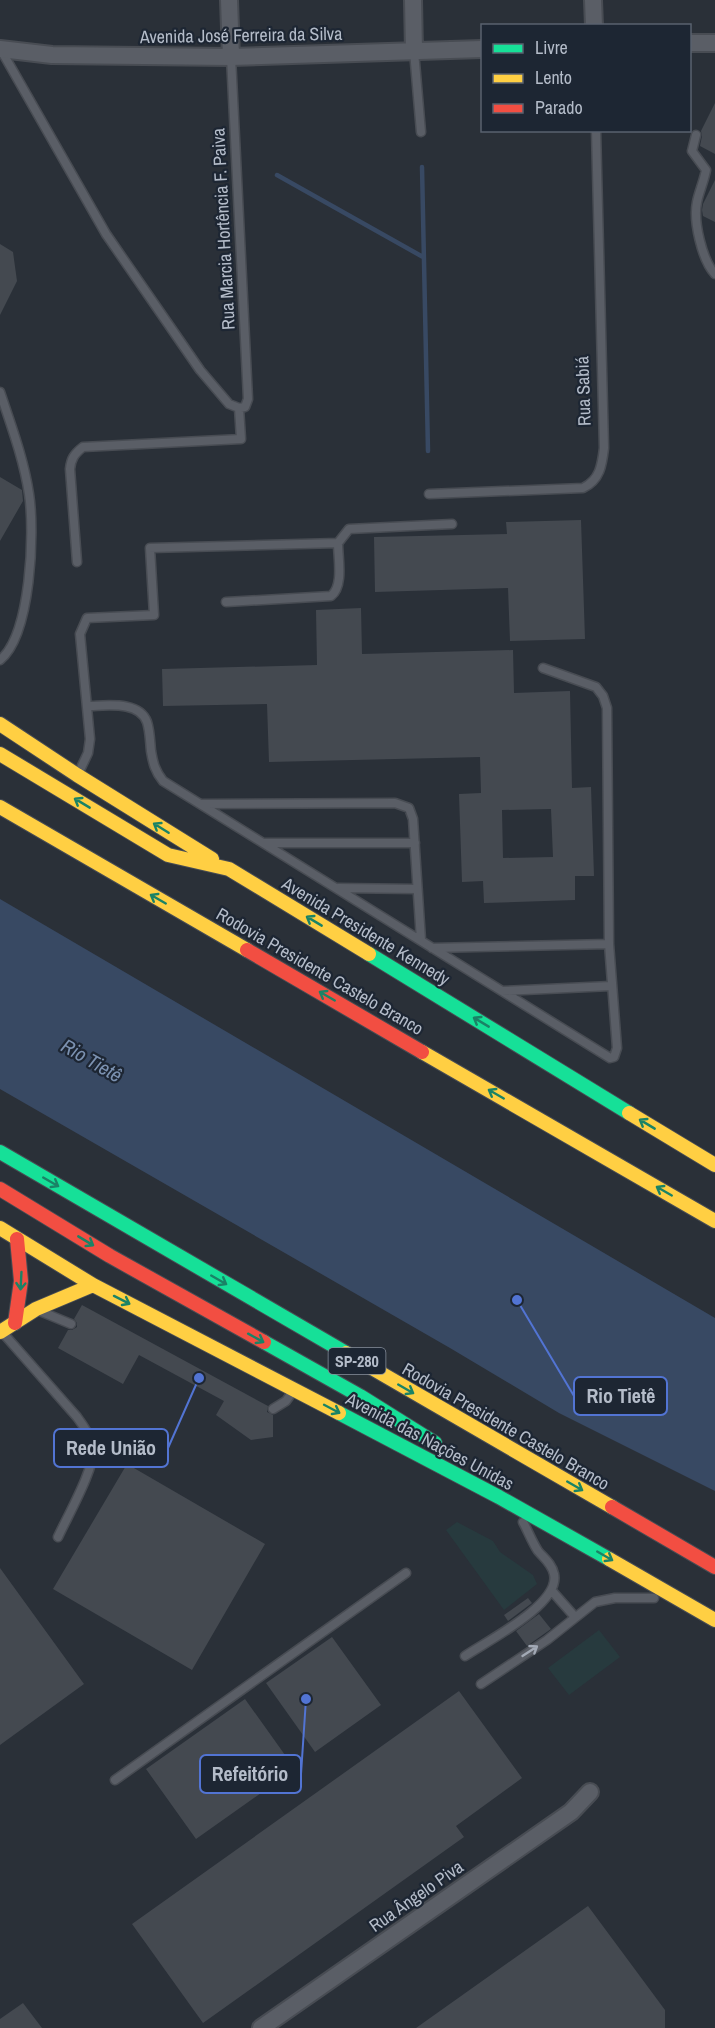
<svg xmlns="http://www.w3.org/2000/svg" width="715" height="2028" font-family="'Archivo Narrow',sans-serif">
	<rect width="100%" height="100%" fill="#2a3038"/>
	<path fill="#273a3e" d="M457 1522 493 1541 500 1552 533 1575 537 1584 504 1610 446 1530Z
		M599 1630 620 1657 569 1695 548 1668Z"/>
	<path fill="#384963" d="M0 899 715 1318V1491L559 1413 450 1348 0 1089Z"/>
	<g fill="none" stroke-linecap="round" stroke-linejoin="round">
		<path stroke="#384963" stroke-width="4.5" d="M422 167 428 451
			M277 175 423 257"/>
	</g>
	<path fill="#444950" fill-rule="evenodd" d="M715 103V154L700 146 702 136 701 131Z
		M715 180V222L703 216 702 210 703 204Z
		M0 244 13 252 17 281 0 315Z
		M0 477 22 490 23 501 0 541Z
		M581 520 585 639 510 641 508 588 375 592 374 537 507 534 506 522Z
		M361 608 362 654 513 650 514 693 570 691 572 788 591 787 594 876H575V900L484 903 483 881 462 882 459 794 481 793 480 757 269 762 267 704 163 706 162 669 317 665 316 610ZM551 809 553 857 503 858 502 810Z
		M82 1305 268 1406 267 1412 273 1415V1437L251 1440 216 1415 224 1401 139 1355 123 1384 58 1348 68 1330H72L77 1327V1323L74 1319Z
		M127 1464 265 1544 192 1670 53 1589Z
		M0 1568 84 1684 0 1745Z
		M528 1598 532 1603 508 1621 504 1615Z
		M539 1614 551 1629 527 1646 516 1631Z
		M332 1637 381 1705 315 1752 266 1683Z
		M459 1691 522 1778 456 1826 464 1837 203 2023 132 1924Z
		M245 1699 295 1769 196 1839 146 1769Z
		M588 1906 665 2010V2028H416Z
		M23 2003 42 2028H0V2019Z"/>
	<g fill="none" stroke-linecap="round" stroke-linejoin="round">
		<defs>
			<path id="lane" d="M1 50 106 234 200 370 229 404 239 408 245 407 248 399 231 57
				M414 51 421 132
				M696 135 692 151 706 170C704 181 699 192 697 202 693 221 702 260 715 274
				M0 392C11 425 24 460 29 494 35 532 31 635 0 660
				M429 494 583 488C600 480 602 465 604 448L596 130
				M77 562 70 469C71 459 74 454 83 447L241 439 239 408
				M226 602 331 596C344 586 338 558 338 543
				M87 706C105 706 139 700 147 722 150 731 150 742 151 751 153 763 155 771 163 781L610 1058 614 1057 617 1048 609 944 607 708 603 696 596 687 543 668
				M79 772 88 753 90 739 80 634 87 618 154 615 150 548 338 543 349 529 452 524
				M202 804 395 803 409 808 413 819 421 940
				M264 843H415
				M338 888 417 889
				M432 948 609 944
				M502 991 611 986
				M42 1312 71 1324
				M2 1332 77 1417C83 1425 90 1435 93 1446 97 1465 67 1517 58 1537
				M273 1409 286 1401 291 1394
				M552 1591 575 1617
				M465 1656C487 1641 561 1604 554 1574 552 1564 544 1558 538 1551 532 1542 528 1531 523 1522
				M481 1684 547 1640 595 1602 615 1598H654
				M115 1780 406 1573"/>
			<path id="street" d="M229 0 231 57
				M413 0 414 51
				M593 0 594 26
				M690 43H715
				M0 49 52 55 231 57 482 49
				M261 2028 571 1812 590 1792"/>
			<path id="fast" d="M369 954 629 1113
				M0 1152 346 1353
				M264 1342 360 1396 435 1443
				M339 1413 499 1497 609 1559"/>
			<path id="slow" d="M0 724 77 775 212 859
				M0 754 168 855 229 869 369 954
				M0 807 247 950
				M422 1052 715 1221
				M629 1113 715 1165
				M0 1228 93 1285 339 1413
				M0 1332 36 1309 93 1285
				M346 1353 612 1507
				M609 1559 715 1620"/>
			<path id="jam" d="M247 950 422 1052
				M0 1189 110 1256 264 1342
				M15 1323 21 1281 17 1239
				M612 1507 715 1567"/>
		</defs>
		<use href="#lane" stroke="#484c53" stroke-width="11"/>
		<use href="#street" stroke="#484c53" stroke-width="20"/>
		<use href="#fast" stroke="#484c53" stroke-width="16"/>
		<use href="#slow" stroke="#484c53" stroke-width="16"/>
		<use href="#jam" stroke="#484c53" stroke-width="16"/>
		<use href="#lane" stroke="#5a5e66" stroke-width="8"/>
		<use href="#street" stroke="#5a5e66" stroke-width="16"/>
		<use href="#fast" stroke="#16e098" stroke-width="14"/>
		<use href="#slow" stroke="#ffcf43" stroke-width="14"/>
		<use href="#jam" stroke="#f24e42" stroke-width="14"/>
	</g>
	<defs><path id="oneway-shaft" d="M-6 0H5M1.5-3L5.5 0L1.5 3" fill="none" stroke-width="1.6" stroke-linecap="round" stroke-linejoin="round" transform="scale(1.5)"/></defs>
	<g stroke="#1a8366">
		<use href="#oneway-shaft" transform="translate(82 803) rotate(-149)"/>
		<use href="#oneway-shaft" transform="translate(161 828) rotate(-148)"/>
		<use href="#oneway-shaft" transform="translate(158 899) rotate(-150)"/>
		<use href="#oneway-shaft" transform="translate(314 921) rotate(-149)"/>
		<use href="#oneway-shaft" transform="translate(327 996) rotate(-150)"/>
		<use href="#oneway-shaft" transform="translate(481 1022) rotate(-149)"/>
		<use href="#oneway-shaft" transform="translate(496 1094) rotate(-150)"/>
		<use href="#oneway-shaft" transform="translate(647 1124) rotate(-149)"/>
		<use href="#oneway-shaft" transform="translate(51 1182) rotate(30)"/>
		<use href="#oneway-shaft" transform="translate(664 1191) rotate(-150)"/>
		<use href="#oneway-shaft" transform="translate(86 1241) rotate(31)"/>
		<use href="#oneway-shaft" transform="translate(219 1280) rotate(30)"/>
		<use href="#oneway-shaft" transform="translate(21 1281) rotate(93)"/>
		<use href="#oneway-shaft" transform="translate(122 1300) rotate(27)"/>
		<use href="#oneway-shaft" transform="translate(256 1338) rotate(29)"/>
		<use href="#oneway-shaft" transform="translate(406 1389) rotate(30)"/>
		<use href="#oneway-shaft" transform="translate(332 1409) rotate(28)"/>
		<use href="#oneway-shaft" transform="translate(575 1486) rotate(30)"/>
		<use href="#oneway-shaft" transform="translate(605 1556) rotate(30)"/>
	</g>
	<use stroke="#a2a9b5" href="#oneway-shaft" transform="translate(530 1651) rotate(-33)"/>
	<g text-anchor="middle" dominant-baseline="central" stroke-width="4.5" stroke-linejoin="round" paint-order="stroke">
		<rect fill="#1d2633" stroke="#878f9c" stroke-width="1.5" x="328.5" y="1348" width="57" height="26" rx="4.5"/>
		<g font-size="16" font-weight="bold" fill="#b4bcc9">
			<text x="357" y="1361">SP-280</text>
		</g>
		<g font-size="18" fill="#b4bcc9" stroke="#1d2633">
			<text transform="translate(241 35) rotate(-1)">Avenida José Ferreira da Silva</text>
			<text transform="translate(223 229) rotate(-93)">Rua Marcia Hortência F. Paiva</text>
			<text transform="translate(583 391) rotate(-92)">Rua Sabiá</text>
			<text transform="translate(366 931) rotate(31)">Avenida Presidente Kennedy</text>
			<text transform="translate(320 971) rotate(30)">Rodovia Presidente Castelo Branco</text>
			<text transform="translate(506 1426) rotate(30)">Rodovia Presidente Castelo Branco</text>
			<text transform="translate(430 1441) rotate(28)">Avenida das Nações Unidas</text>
			<text transform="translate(416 1896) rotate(-35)">Rua Ângelo Piva</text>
		</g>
		<g font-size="20" font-style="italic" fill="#7c92b1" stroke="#1d2633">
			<text transform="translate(92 1060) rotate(30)">Rio Tietê</text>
		</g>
	</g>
	<path fill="none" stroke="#5274d3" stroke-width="2" d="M517 1300L574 1396M199 1378L168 1448M306 1699L301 1774"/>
	<g fill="#5274d3" stroke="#1d2633" stroke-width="2">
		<circle cx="517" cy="1300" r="6"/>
		<circle cx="199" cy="1378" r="6"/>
		<circle cx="306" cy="1699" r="6"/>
	</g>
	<g fill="#1d2633" stroke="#5274d3" stroke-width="2">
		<rect x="574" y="1377" width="93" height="38" rx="6"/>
		<rect x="54" y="1429" width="114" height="38" rx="6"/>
		<rect x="200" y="1755" width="101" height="38" rx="6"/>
	</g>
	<g font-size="20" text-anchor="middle" font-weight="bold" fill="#b4bcc9">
		<text x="621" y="1403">Rio Tietê</text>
		<text x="111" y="1455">Rede União</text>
		<text x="250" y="1781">Refeitório</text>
	</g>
	<rect x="481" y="24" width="210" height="108" fill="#1d2633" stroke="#59626f" stroke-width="1.5"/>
	<rect x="493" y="44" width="30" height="9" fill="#16e098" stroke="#59626f" stroke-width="1.5"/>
	<text x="535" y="54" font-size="18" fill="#b4bcc9">Livre</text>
	<rect x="493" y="74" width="30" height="9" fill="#ffcf43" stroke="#59626f" stroke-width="1.5"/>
	<text x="535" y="84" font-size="18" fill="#b4bcc9">Lento</text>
	<rect x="493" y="104" width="30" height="9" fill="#f24e42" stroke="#59626f" stroke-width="1.5"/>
	<text x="535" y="114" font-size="18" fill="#b4bcc9">Parado</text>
</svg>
